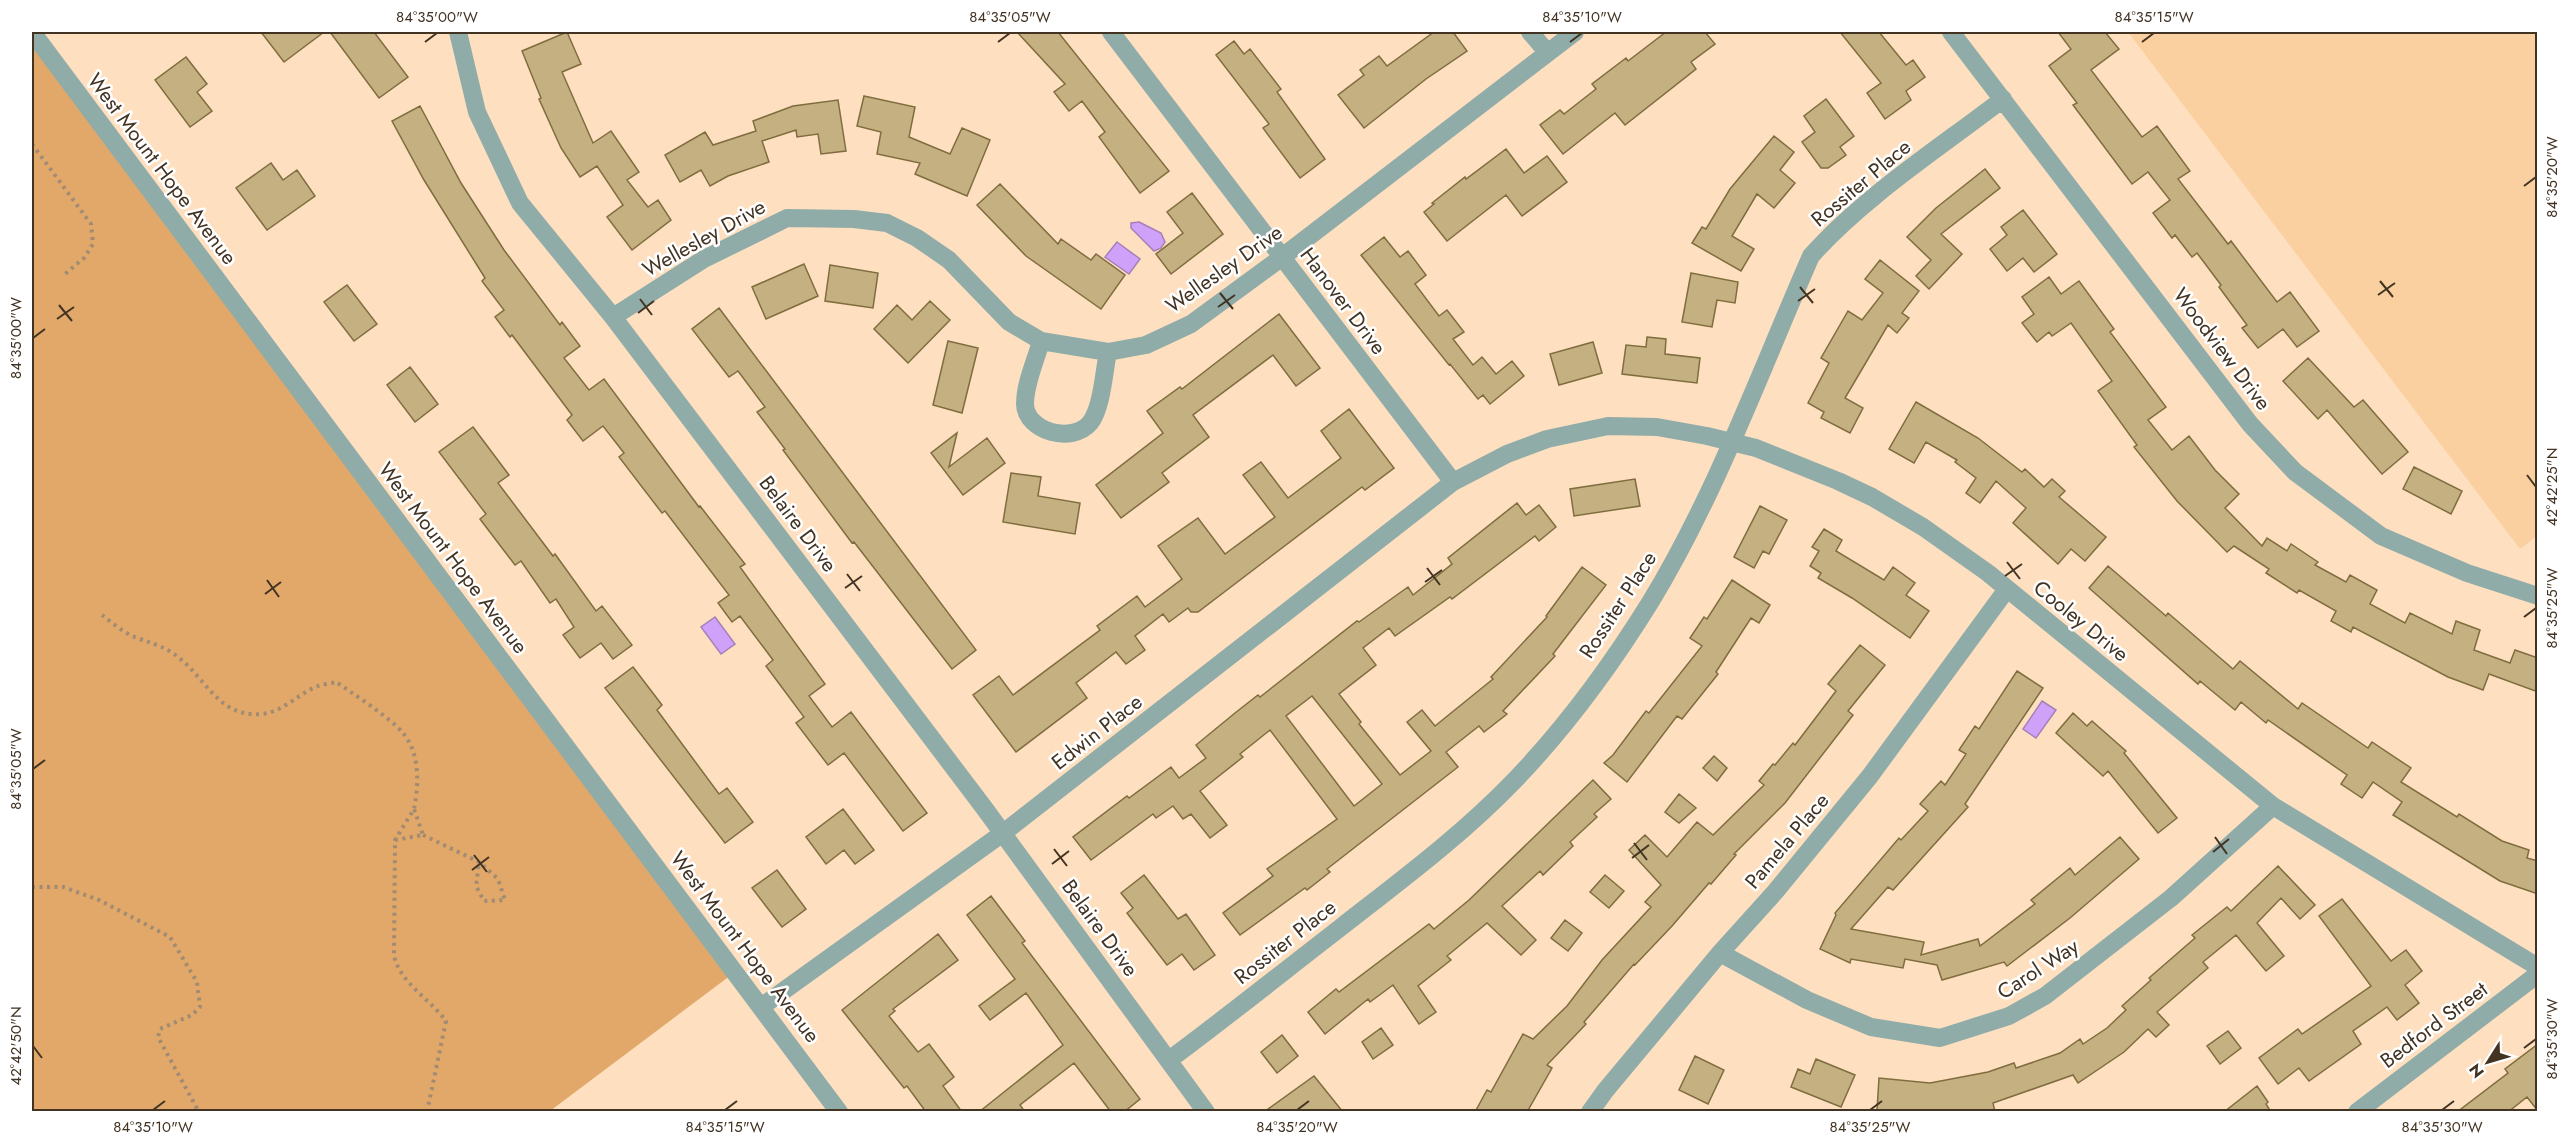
<svg xmlns="http://www.w3.org/2000/svg" width="2569" height="1143" font-family="Jost,sans-serif">
	<rect width="100%" height="100%" fill="#fedfbf"/>
	<path fill="#fbd0a1" d="M2128 32H2537V536L2520 549Z"/>
	<path fill="#e1a869" d="M32 32 735 972 550 1111H32Z"/>
	<path fill="#d0a1f9" stroke="#a580b9" stroke-width="1.5" d="M1139 222 1161 233 1165 242 1161 248 1154 251 1131 228V223Z
		M1117 242 1140 259 1129 274 1105 257Z
		M715 617 735 644 721 654 701 627Z
		M2042 701 2056 710 2036 738 2023 729Z"/>
	<path fill="#c4b080" stroke="#7f6d3f" stroke-width="1.5" fill-rule="evenodd" d="M261 32H324L284 62Z
		M330 32H374L408 77 379 98Z
		M567 32 581 64 562 72 593 143 611 131 639 172 627 180 648 207 658 200 671 220 632 250 607 217 623 205 597 166 580 177 561 148 539 99 541 98 522 51Z
		M1017 32H1058L1169 171 1140 193 1099 137 1105 132 1082 101 1069 111 1054 92 1065 84Z
		M1434 32H1453L1467 51 1426 79 1364 128 1338 95 1364 75 1360 70 1379 56 1387 66Z
		M1666 32H1705L1715 44 1691 62 1696 69 1625 125 1615 113 1563 154 1540 125 1560 110 1564 114 1596 89 1592 84 1626 58 1628 61Z
		M1840 32H1879L1906 65 1913 60 1925 77 1906 91 1911 100 1885 119 1867 93 1881 83Z
		M2058 32H2105L2119 49 2091 70 2142 137 2157 126 2190 171 2178 179 2228 244 2231 241 2277 302 2290 292 2319 331 2297 347 2283 329 2258 348 2242 328 2247 325 2219 287 2221 285 2197 253 2192 257 2175 235 2172 238 2153 213 2170 200 2148 172 2132 184 2073 105 2077 103 2049 66 2071 49Z
		M1234 41 1244 54 1250 49 1281 89 1277 92 1325 159 1300 178 1263 128 1269 124 1216 55Z
		M186 57 207 84 197 92 212 111 190 127 155 80Z
		M864 96 915 107 909 137 950 154 962 128 990 140 967 196 915 174 920 163 877 154 881 132 857 126Z
		M1826 99 1854 136 1840 147 1846 155 1828 168H1821L1802 142 1815 132 1804 116Z
		M838 100 846 151 821 154 818 134 797 137 796 130 762 141 769 162 728 176 710 186 701 170 680 182 665 155 705 132 713 145 756 131 753 121 793 106Z
		M420 106 461 183 504 250 560 325 562 322 580 346 564 358 589 390 604 379 699 507 700 506 745 564 740 567 825 684 809 696 832 727 851 712 927 813 903 831 844 753 828 765 796 723 804 717 766 666 773 660 740 616 732 622 718 603 729 595 665 511 662 513 619 457 624 453 603 426 583 441 567 420 572 415 512 335 510 337 495 317 504 310 482 281 485 278 424 180 392 121Z
		M1774 136 1794 152 1780 170 1795 183 1774 208 1757 194 1732 236 1754 249 1741 271 1692 243 1702 227 1706 229 1730 189Z
		M1506 149 1524 173 1547 156 1567 182 1522 216 1506 195 1447 241 1424 212 1434 204 1432 203 1465 177 1466 179Z
		M271 163 283 180 297 170 315 196 267 230 236 188Z
		M1985 169 2000 188 1941 234 1962 254 1929 289 1916 276 1931 260 1907 237 1936 208Z
		M1000 184 1058 244 1061 239 1091 260 1096 254 1125 275 1101 309 1026 256 977 205Z
		M1192 193 1223 234 1171 274 1156 254 1183 233 1167 212Z
		M2023 210 2057 254 2034 272 2023 258 2007 271 1990 249 2007 235 2001 227Z
		M1384 237 1400 257 1408 251 1426 275 1415 284 1439 316 1447 310 1464 332 1453 339 1473 365 1482 357 1496 374 1512 361 1524 376 1490 404 1483 395 1478 399 1450 364 1449 365 1361 255Z
		M1880 260 1919 291 1902 313 1909 318 1897 333 1888 325 1845 398 1863 408 1850 433 1821 418 1824 412 1808 403 1829 363 1821 358 1848 311 1862 320 1883 293 1865 279Z
		M804 264 818 296 766 319 752 287Z
		M830 265 878 273 873 308 825 301Z
		M1691 273 1738 282 1735 303 1717 300 1712 327 1682 322Z
		M2049 277 2061 294 2079 281 2114 329 2110 332 2166 407 2148 420 2172 450 2189 436 2215 470 2239 494 2225 508 2262 546 2267 538 2287 551 2291 544 2318 562 2315 565 2346 582 2350 575 2377 590 2370 604 2405 623 2410 613 2452 634 2456 621 2480 630 2474 650 2510 663 2515 650 2538 658V692L2489 674 2483 690 2448 677 2353 627 2351 632 2331 621 2336 611 2299 590 2297 593 2266 573 2269 569 2234 546 2227 552 2177 501 2134 447 2137 445 2098 391 2112 381 2071 323 2052 336 2049 332 2037 342 2022 323 2034 314 2022 297Z
		M347 285 377 324 354 341 324 302Z
		M930 301 950 320 908 363 874 329 897 305 912 320Z
		M719 308 976 650 952 669 854 542 852 543 783 450 785 449 757 412 765 407 738 371 729 377 692 329Z
		M1279 314 1320 368 1296 386 1273 355 1193 415 1209 437 1162 473 1169 482 1121 518 1096 485 1163 433 1147 411 1180 387 1182 389Z
		M1647 337 1666 339 1665 354 1700 358 1697 383 1622 374 1626 345 1646 347Z
		M948 341 978 348 962 413 933 405Z
		M1593 342 1602 373 1559 385 1550 354Z
		M2308 358 2354 407 2363 400 2408 452 2382 474 2327 410 2318 419 2283 381Z
		M410 367 438 404 415 422 387 385Z
		M1916 402 1978 438 2022 472 2025 469 2044 487 2052 479 2065 491 2059 497 2106 537 2085 561 2071 549 2058 564 2013 523 2026 508 1996 481 1980 503 1966 493 1976 478 1955 462 1957 460 1926 442 1914 463 1889 449Z
		M1349 409 1394 468 1365 490 1362 487 1198 612H1191L1188 608 1169 622 1163 614 1135 636 1145 650 1126 664 1116 652 1076 683 1087 698 1016 752 973 695 999 676 1013 695 1100 630 1097 626 1137 596 1145 607 1182 579 1158 546 1198 518 1225 554 1275 517 1243 475 1261 462 1288 498 1341 458 1321 431Z
		M473 427 509 475 498 483 553 556 555 554 596 611 602 606 632 645 613 659 601 643 580 658 563 635 574 627 556 599 550 603 521 561 515 565 480 519 486 514 439 452Z
		M957 433 949 467 987 438 1005 463 963 495 931 453Z
		M2414 467 2462 491 2451 514 2403 489Z
		M1011 473 1041 477 1038 496 1080 503 1075 534 1003 522Z
		M1635 479 1640 506 1574 516 1570 489Z
		M1517 503 1526 515 1539 505 1556 527 1539 541 1535 536 1452 599 1450 597 1395 636 1389 628 1363 648 1376 665 1339 694 1361 722 1359 724 1400 775 1431 751 1407 722 1422 710 1435 726 1493 679 1491 677 1547 617 1546 616 1582 567 1606 585 1553 654 1555 656 1503 711 1507 714 1484 732 1479 726 1446 752 1458 767 1327 869 1330 872 1307 890 1305 888 1240 935 1223 913 1273 876 1267 869 1337 819 1270 730 1240 754 1243 757 1200 791 1227 825 1210 838 1191 814 1183 819 1173 806 1156 818 1153 814 1091 860 1073 837 1127 796 1129 798 1171 767 1179 778 1206 758 1196 745 1235 713 1258 695 1260 697 1357 621 1359 622 1408 587 1413 595 1452 564 1448 558ZM1312 696 1382 784 1354 806 1286 716Z
		M1760 506 1787 520 1769 554 1763 551 1754 568 1734 557Z
		M1824 529 1842 540 1836 551 1884 580 1893 567 1915 583 1906 595 1929 611 1910 638 1852 598 1818 578 1821 573 1810 566 1819 551 1812 547Z
		M2108 566 2166 616 2168 613 2233 669 2240 661 2298 709 2302 703 2368 748 2372 742 2411 768 2401 782 2457 817 2459 814 2502 841 2529 850 2527 858 2538 861V894L2500 881 2393 815 2402 802 2373 782 2362 798 2341 784 2347 775 2268 720 2266 723 2241 702 2235 710 2200 681 2198 684 2089 588Z
		M1732 580 1770 605 1759 623 1751 618 1716 672 1718 674 1682 719 1677 716 1627 782 1604 763 1613 755 1646 711 1649 713 1702 646 1690 638 1704 617 1707 619Z
		M1860 645 1885 665 1848 711 1853 715 1785 803 1734 854 1736 855 1711 884 1709 883 1672 926 1635 965 1634 964 1584 1022 1586 1024 1547 1065 1552 1068 1527 1112H1475L1487 1090 1491 1092 1523 1034 1533 1039 1567 1006 1602 960 1651 907 1645 902 1661 885 1629 850 1645 835 1667 857 1697 822 1713 835 1764 785 1759 781 1773 764 1775 765 1793 743 1795 745 1836 691 1828 684Z
		M633 667 662 705 657 710 719 794 727 788 753 822 725 843 605 688Z
		M2017 671 2043 688 1965 804 1968 807 1893 890 1888 887 1851 929 1924 942 1921 955 1978 939 1980 946 2035 904 2031 900 2070 868 2075 875 2120 837 2139 859 2070 918 2007 966 2004 962 1942 980 1937 965 1905 959 1903 968 1851 959 1850 963 1820 949 1836 915 1835 913 1899 838 1901 840 1928 811 1920 804 1941 781 1945 785 1966 754 1959 750 1975 726 1979 729Z
		M2073 713 2087 726 2092 721 2126 751 2124 753 2177 818 2158 833 2108 771 2103 776 2056 733Z
		M1714 756 1727 768 1717 781 1703 768Z
		M1593 780 1611 799 1594 814 1597 817 1570 842 1573 846 1543 875 1540 871 1502 906 1536 940 1521 955 1487 923 1447 956 1451 960 1418 986 1436 1012 1419 1024 1393 985 1370 1002 1368 999 1325 1034 1308 1012 1336 989 1339 992 1429 924 1434 929 1469 900Z
		M1679 794 1696 808 1679 823 1665 812Z
		M843 809 874 850 855 864 844 850 826 864 806 837Z
		M2278 866 2315 905 2300 919 2281 898 2257 923 2284 956 2266 971 2236 935 2203 962 2208 968 2157 1012 2169 1025 2156 1037 2148 1029 2124 1052 2078 1083 2073 1075 1993 1103 1995 1112 1877 1110 1879 1078 1930 1083 1988 1072 2014 1063 2016 1068 2060 1053 2080 1039 2083 1044 2107 1028 2126 1010 2122 1006 2151 980 2149 978 2195 938 2192 935 2227 907 2231 911Z
		M777 870 806 909 782 927 752 888Z
		M1144 875 1178 919 1186 914 1215 955 1194 970 1182 954 1167 965 1127 913 1133 908 1121 893Z
		M1605 875 1624 891 1609 908 1590 892Z
		M991 896 1025 941 1022 943 1140 1099 1124 1112H1111L1074 1063 1020 1105 1025 1112H979L1063 1045 1026 993 990 1020 979 1006 1015 979 967 915Z
		M2342 899 2391 961 2406 950 2422 971 2405 985 2419 1003 2397 1020 2387 1007 2353 1031 2361 1044 2309 1081 2299 1068 2278 1084 2259 1058 2298 1029 2302 1034 2371 986 2319 916Z
		M1565 920 1582 933 1568 951 1551 938Z
		M938 934 958 960 893 1009 895 1011 889 1016 918 1052 929 1044 954 1077 943 1086 962 1112H926L907 1086 904 1088 842 1010Z
		M1381 1028 1393 1045 1373 1059 1362 1042Z
		M2228 1031 2241 1048 2220 1064 2207 1046Z
		M1282 1035 1298 1056 1277 1073 1261 1052Z
		M2538 1044V1111L2527 1097 2508 1112H2457L2508 1073 2505 1069Z
		M1695 1056 1724 1070 1708 1104 1679 1090Z
		M1816 1059 1855 1075 1841 1107 1791 1087 1798 1069 1810 1074Z
		M1314 1076 1343 1112H1264Z
		M2257 1086 2268 1102 2266 1104 2271 1112H2224Z"/>
	<g fill="none" stroke-linecap="round" stroke-linejoin="round">
		<path stroke="#a28b73" stroke-width="4" stroke-dasharray="3 4.5" stroke-linecap="butt" d="M32 144 91 224 93 244 84 258 65 274
			M102 615C111 622 122 631 132 636 147 642 161 645 174 654 205 675 217 718 261 714 284 712 297 694 318 686 323 684 330 684 336 682 351 692 393 720 403 733 420 753 419 784 414 809
			M423 835 479 862 498 879 505 900 484 901 476 886 479 862
			M395 840 423 835 414 809 395 840 394 956C401 984 430 999 446 1021L427 1112
			M32 887H63L99 900 170 937 197 982 200 1007 192 1015 160 1029 158 1037 199 1112
			M288 1112V1111"/>
		<path stroke="#90aca9" stroke-width="18" d="M32 32 839 1112
			M458 32 477 112 520 203 613 317 985 809 1206 1112
			M1111 32 1453 482
			M1530 32 1547 52
			M1951 32 2250 424 2295 472 2381 536 2467 573 2538 596
			M613 317 704 259 787 218 854 219 887 223 917 238 949 260 1009 322 1041 341 1108 352 1146 345 1191 324 1281 258 1575 32
			M1041 341C1036 360 1025 383 1025 404 1026 432 1072 444 1090 423 1102 408 1104 371 1108 352
			M1720 953 1807 1000 1871 1027 1940 1038 2009 1016 2045 996 2171 898 2273 806
			M761 1007 1003 833 1453 482 1507 454 1547 439 1608 426 1657 427 1707 436 1756 448 1838 481 1872 497 1923 527 1988 573 2273 806 2538 967
			M1169 1060C1227 1017 1283 972 1340 928 1400 881 1461 836 1514 781 1565 728 1612 664 1651 601 1716 494 1761 370 1811 256 1863 197 1941 147 2003 99
			M1590 1112 1605 1091 1720 953 1775 892 1870 776 2007 589
			M2357 1112 2538 974"/>
	</g>
	<path fill="none" stroke="#423323" stroke-width="2" d="M425 42 437 33M998 42 1010 33M1570 42 1582 33M2142 42 2154 33M2524 186 2536 177M2380 281 2393 297M1800 287 1813 303M1220 293 1233 309M2378 295 2395 283M640 299 652 315M1798 301 1815 289M59 305 72 321M1218 307 1235 295M638 313 654 301M57 319 74 307M33 338 45 329M2527 475 2536 487M2007 562 2020 579M1427 568 1440 585M847 574 860 591M2005 576 2022 564M267 580 279 597M1425 582 1442 570M845 588 862 576M265 594 281 582M2524 617 2536 608M33 769 45 760M2215 837 2227 854M1634 843 1647 860M1054 849 1067 866M2213 852 2229 839M474 855 487 872M1632 858 1649 845M1052 864 1069 851M472 870 489 857M33 1046 42 1058M2524 1048 2536 1039M153 1110 165 1101M725 1110 737 1101M1297 1110 1309 1101M1870 1110 1882 1101M2442 1110 2454 1101"/>
	<g text-anchor="middle" dominant-baseline="central" stroke-width="5" stroke-linejoin="round" paint-order="stroke">
		<g font-size="21" fill="#423323" stroke="#fff">
			<text transform="translate(162 169) rotate(53)">West Mount Hope Avenue</text>
			<text transform="translate(1861 183) rotate(-40)">Rossiter Place</text>
			<text transform="translate(704 238) rotate(-29)">Wellesley Drive</text>
			<text transform="translate(1224 269) rotate(-35)">Wellesley Drive</text>
			<text transform="translate(1343 301) rotate(53)">Hanover Drive</text>
			<text transform="translate(2222 349) rotate(53)">Woodview Drive</text>
			<text transform="translate(798 524) rotate(53)">Belaire Drive</text>
			<text transform="translate(453 558) rotate(53)">West Mount Hope Avenue</text>
			<text transform="translate(1618 605) rotate(-57)">Rossiter Place</text>
			<text transform="translate(2081 621) rotate(39)">Cooley Drive</text>
			<text transform="translate(1097 732) rotate(-38)">Edwin Place</text>
			<text transform="translate(1787 841) rotate(-50)">Pamela Place</text>
			<text transform="translate(1100 928) rotate(54)">Belaire Drive</text>
			<text transform="translate(1285 942) rotate(-38)">Rossiter Place</text>
			<text transform="translate(745 947) rotate(53)">West Mount Hope Avenue</text>
			<text transform="translate(2038 969) rotate(-33)">Carol Way</text>
			<text transform="translate(2434 1025) rotate(-37)">Bedford Street</text>
		</g>
	</g>
	<rect width="2569" height="1143" fill="none" stroke="#ffffff" stroke-width="66"/>
	<g transform="translate(2488 1062) rotate(233)" stroke="#ffffff" stroke-width="4.5" paint-order="stroke">
	<path d="M0-4.5L10 22L0 15L-10 22Z" fill="#423323"/>
	<text y="-9" font-size="16" font-weight="bold" text-anchor="middle" fill="#423323">N</text>
	</g>
	<rect x="33" y="33" width="2503" height="1077" fill="none" stroke="#423323" stroke-width="2"/>
	<g font-size="15" text-anchor="middle" fill="#423323">
		<text x="437" y="22">84°35'00"W</text>
		<text x="1010" y="22">84°35'05"W</text>
		<text x="1582" y="22">84°35'10"W</text>
		<text x="2154" y="22">84°35'15"W</text>
		<text transform="translate(2552 177) rotate(-90)" y="5">84°35'20"W</text>
		<text transform="translate(16 338) rotate(-90)" y="5">84°35'00"W</text>
		<text transform="translate(2552 487) rotate(-90)" y="5">42°42'25"N</text>
		<text transform="translate(2552 608) rotate(-90)" y="5">84°35'25"W</text>
		<text transform="translate(16 769) rotate(-90)" y="5">84°35'05"W</text>
		<text transform="translate(2552 1039) rotate(-90)" y="5">84°35'30"W</text>
		<text transform="translate(16 1046) rotate(-90)" y="5">42°42'50"N</text>
		<text x="153" y="1132">84°35'10"W</text>
		<text x="725" y="1132">84°35'15"W</text>
		<text x="1297" y="1132">84°35'20"W</text>
		<text x="1870" y="1132">84°35'25"W</text>
		<text x="2442" y="1132">84°35'30"W</text>
	</g>
</svg>
